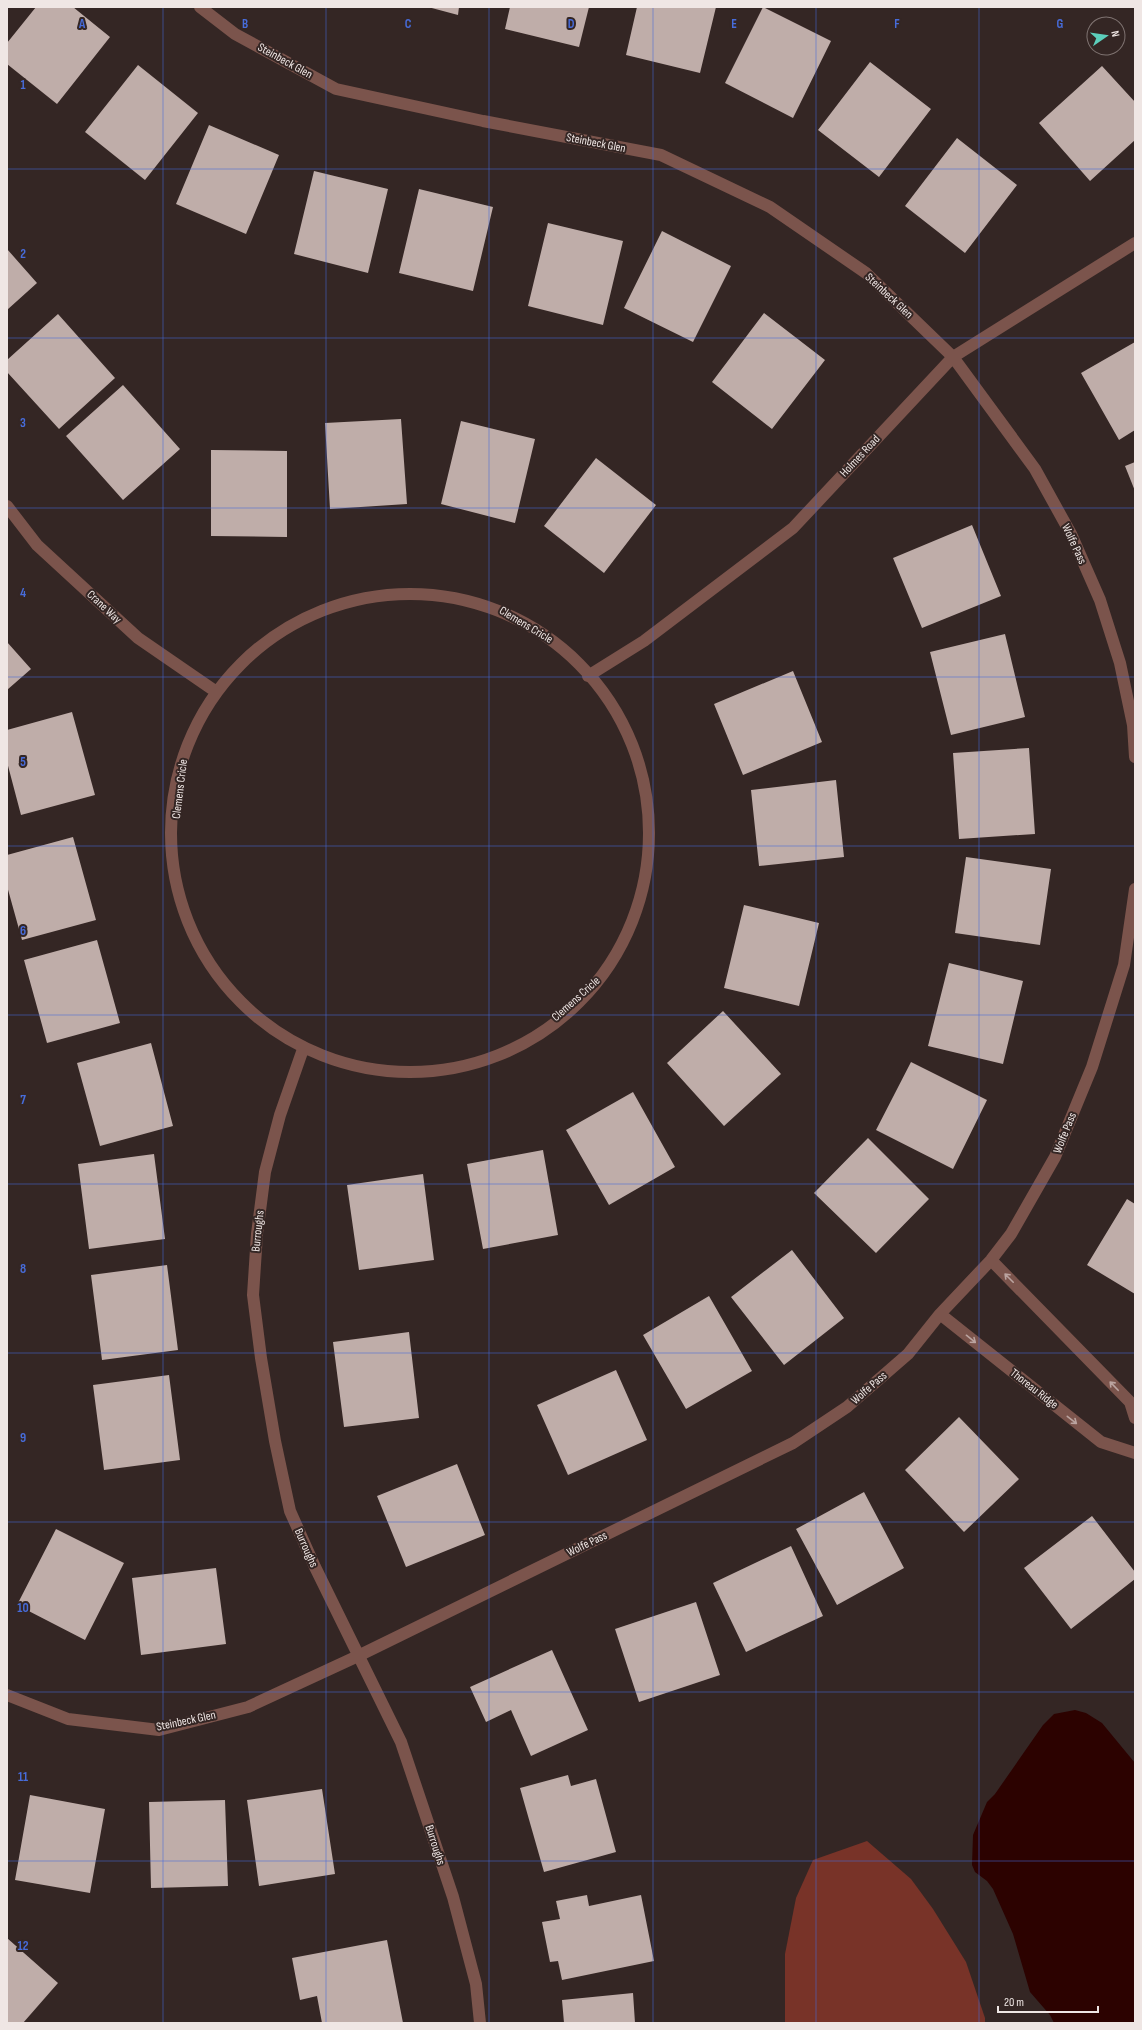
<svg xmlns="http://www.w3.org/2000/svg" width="1142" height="2030" font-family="'Sofia Sans Condensed',sans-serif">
	<rect width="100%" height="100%" fill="#342624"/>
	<path fill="#783328" d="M867 1841 911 1879 933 1909 966 1962 985 2018V2023H785V1954L796 1898 813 1860Z"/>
	<path fill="#2c0200" d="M1075 1710 1086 1713 1102 1723 1135 1763V2023H1054L1050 2015 1030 1992 1013 1934 993 1889 987 1881 975 1872 972 1865 973 1835 987 1802 995 1794 1043 1725 1054 1714Z"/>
	<path fill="#bfada9" d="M36 7H73L110 37 57 104 7 64V43Z
		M428 7H459L458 15Z
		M510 7H589L579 47 505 29Z
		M637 7H716L700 73 626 55Z
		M763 7 831 41 793 118 725 83Z
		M870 62 931 109 879 177 818 130Z
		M138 65 198 113 145 180 85 132Z
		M1102 66 1135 102V140L1090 181 1039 123Z
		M209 125 279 155 246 234 176 204Z
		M957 138 1017 185 965 253 905 206Z
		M314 171 388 189 368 273 294 254Z
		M419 189 493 207 473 291 399 273Z
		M548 223 623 241 603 325 528 306Z
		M662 231 731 266 693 342 624 308Z
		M7 249 37 283 7 310Z
		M764 313 825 360 772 429 712 382Z
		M58 314 115 378 59 429 7 372V360Z
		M1135 342V430L1119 440 1081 373Z
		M123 385 180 449 123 500 66 436Z
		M401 419 407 504 330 509 325 423Z
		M461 421 535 439 515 523 441 504Z
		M211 450 287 451V537L211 536Z
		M596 458 656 505 604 573 544 526Z
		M1135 462V491L1125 466Z
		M972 525 1001 596 922 628 893 558Z
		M1005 634 1025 717 951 735 930 652Z
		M7 642 31 669 7 690Z
		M793 671 822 742 743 775 714 704Z
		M72 712 95 795 21 815 7 762V730Z
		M1029 748 1035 834 959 839 953 753Z
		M836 780 844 857 759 866 751 790Z
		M73 837 96 920 22 940 7 886V855Z
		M966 857 1051 869 1040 945 955 933Z
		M744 905 819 923 799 1006 724 988Z
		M97 940 120 1023 47 1043 24 960Z
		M949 963 1023 981 1003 1064 928 1046Z
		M723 1011 781 1074 724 1126 667 1063Z
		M151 1043 173 1126 100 1146 77 1063Z
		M911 1062 987 1100 953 1169 876 1130Z
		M633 1092 675 1167 609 1205 566 1130Z
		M868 1138 929 1199 876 1253 814 1193Z
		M543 1150 558 1235 483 1249 467 1164Z
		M154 1154 165 1239 89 1249 78 1164Z
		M423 1174 434 1260 359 1270 347 1185Z
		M1127 1199 1135 1204V1294L1087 1265Z
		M792 1250 844 1318 784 1365 731 1297Z
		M167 1265 178 1350 102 1360 91 1275Z
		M709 1296 752 1371 686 1409 643 1335Z
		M409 1332 419 1418 344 1427 333 1342Z
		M616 1370 647 1440 568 1475 537 1405Z
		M169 1375 180 1460 104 1470 93 1385Z
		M959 1417 1019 1479 964 1532 905 1470Z
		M457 1464 485 1535 406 1567 377 1496Z
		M864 1492 904 1568 837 1605 796 1529Z
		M1092 1516 1135 1572V1579L1071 1629 1024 1568Z
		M56 1529 124 1563 85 1640 17 1605Z
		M791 1546 823 1616 746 1652 713 1583Z
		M216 1568 226 1644 141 1655 132 1578Z
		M696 1602 720 1675 639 1702 615 1629Z
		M552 1650 588 1730 531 1756 511 1710 486 1722 470 1687Z
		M568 1775 571 1786 596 1779 616 1852 544 1872 520 1788Z
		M322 1789 335 1874 259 1886 247 1800Z
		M30 1795 105 1809 90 1893 15 1880Z
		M225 1800 228 1886 151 1888 149 1802Z
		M587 1895 589 1906 641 1895 654 1961 562 1980 558 1961 550 1962 542 1922 560 1919 556 1901Z
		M7 1938 58 1983 23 2023H7Z
		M387 1940 403 2023H322L317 1996 300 2000 292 1958Z
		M633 1993 635 2023H564L562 2000Z"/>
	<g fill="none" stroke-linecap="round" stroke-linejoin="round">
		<path stroke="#7b544c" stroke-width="12" d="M200 7 235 34 336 89 483 121 661 155 770 207 866 273 953 357 1035 469 1071 534 1100 600 1120 663 1133 725 1135 757
			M7 506 37 545 138 638 215 691
			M171 833a239 239 0 1 1 478 0a239 239 0 1 1-478 0Z
			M588 676 644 641 793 528 953 357 1135 243
			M302 1052 280 1115 265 1172 257 1234 253 1295 261 1358 275 1441 290 1511 315 1567 401 1742 453 1897 476 1984 480 2023
			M991 1260 1130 1402 1135 1418
			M940 1314 1101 1442 1135 1453
			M7 1695 68 1719 159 1730 248 1707 358 1656 793 1443 847 1407 908 1354 940 1314 991 1260 1011 1234 1055 1157 1092 1067 1124 965 1135 889"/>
	</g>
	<defs><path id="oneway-shaft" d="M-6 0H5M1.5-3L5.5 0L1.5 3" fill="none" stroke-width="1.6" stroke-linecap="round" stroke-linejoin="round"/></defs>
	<g stroke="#bba4a0">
		<use href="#oneway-shaft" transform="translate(1009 1278) rotate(-135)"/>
		<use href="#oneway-shaft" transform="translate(971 1339) rotate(39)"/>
		<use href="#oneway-shaft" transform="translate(1114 1386) rotate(-134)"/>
		<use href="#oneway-shaft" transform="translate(1072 1420) rotate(38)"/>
	</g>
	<path fill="none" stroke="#476cda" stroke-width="1" stroke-opacity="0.55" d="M163 7V2023M326 7V2023M489 7V2023M653 7V2023M816 7V2023M979 7V2023M7 169H1135M7 338H1135M7 508H1135M7 677H1135M7 846H1135M7 1015H1135M7 1184H1135M7 1353H1135M7 1522H1135M7 1692H1135M7 1861H1135"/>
	<g text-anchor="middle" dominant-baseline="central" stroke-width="4" stroke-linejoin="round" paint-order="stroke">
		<g font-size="12" fill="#efe6e4" stroke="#342624">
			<text transform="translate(285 61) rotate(29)">Steinbeck Glen</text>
			<text transform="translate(596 143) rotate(11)">Steinbeck Glen</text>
			<text transform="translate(889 296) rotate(43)">Steinbeck Glen</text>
			<text transform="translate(860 456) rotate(-47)">Holmes Road</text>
			<text transform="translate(1074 544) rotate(65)">Wolfe Pass</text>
			<text transform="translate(104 607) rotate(43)">Crane Way</text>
			<text transform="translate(526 625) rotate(31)">Clemens Cricle</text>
			<text transform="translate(180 789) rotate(-83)">Clemens Cricle</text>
			<text transform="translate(576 999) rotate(-42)">Clemens Cricle</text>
			<text transform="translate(1065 1133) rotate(-68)">Wolfe Pass</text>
			<text transform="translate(258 1231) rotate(-84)">Burroughs</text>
			<text transform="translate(869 1388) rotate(-41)">Wolfe Pass</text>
			<text transform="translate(1034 1389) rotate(38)">Thoreau Ridge</text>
			<text transform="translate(587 1544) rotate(-26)">Wolfe Pass</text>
			<text transform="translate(306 1548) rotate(66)">Burroughs</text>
			<text transform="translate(186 1721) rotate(-12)">Steinbeck Glen</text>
			<text transform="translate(435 1845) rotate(72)">Burroughs</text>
		</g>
	</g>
	<g font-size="13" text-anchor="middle" font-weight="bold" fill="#476cda" stroke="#342624" stroke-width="4" stroke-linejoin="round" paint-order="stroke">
		<text x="82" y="28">A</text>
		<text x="245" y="28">B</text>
		<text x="408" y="28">C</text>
		<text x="571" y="28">D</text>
		<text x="734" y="28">E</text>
		<text x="897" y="28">F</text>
		<text x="1060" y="28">G</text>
		<text x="23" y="89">1</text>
		<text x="23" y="258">2</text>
		<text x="23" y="427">3</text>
		<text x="23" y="597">4</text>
		<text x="23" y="766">5</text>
		<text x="23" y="935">6</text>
		<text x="23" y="1104">7</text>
		<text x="23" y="1273">8</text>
		<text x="23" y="1442">9</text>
		<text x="23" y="1612">10</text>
		<text x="23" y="1781">11</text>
		<text x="23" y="1950">12</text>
	</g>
	<rect width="1142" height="2030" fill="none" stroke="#efe6e4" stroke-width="16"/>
	<g transform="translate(1106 36) rotate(77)"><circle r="19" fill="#342624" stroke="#7f7371"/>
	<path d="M0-3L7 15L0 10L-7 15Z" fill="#5ccebb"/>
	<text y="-6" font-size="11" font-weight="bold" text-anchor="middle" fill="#efe6e4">N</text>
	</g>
	<path d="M998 2006v6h100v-6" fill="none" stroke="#efe6e4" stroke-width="2"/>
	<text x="1004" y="2006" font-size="12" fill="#efe6e4" stroke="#342624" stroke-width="3" paint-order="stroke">20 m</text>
</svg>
